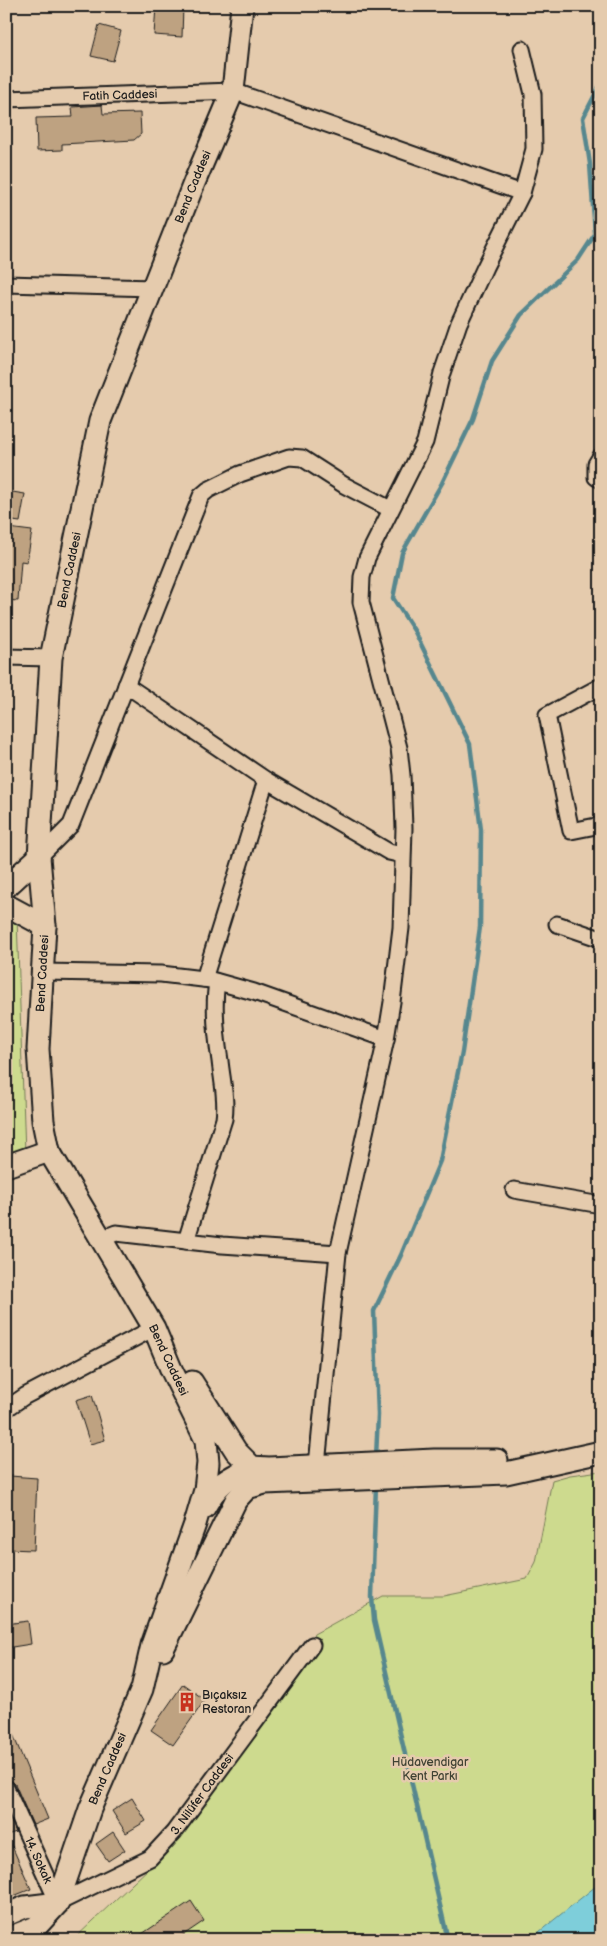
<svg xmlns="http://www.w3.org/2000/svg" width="607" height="1946" font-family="'Balsamiq Sans',sans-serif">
	<rect width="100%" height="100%" fill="#e5cbad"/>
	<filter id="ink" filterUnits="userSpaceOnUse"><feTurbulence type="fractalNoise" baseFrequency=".02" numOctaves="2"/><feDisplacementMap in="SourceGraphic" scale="10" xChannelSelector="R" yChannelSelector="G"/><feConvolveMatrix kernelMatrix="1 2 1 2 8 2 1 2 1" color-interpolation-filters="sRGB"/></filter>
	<g filter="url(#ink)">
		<path fill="#cdda8e" stroke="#747b55" d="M17 918 25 1154 6 1160V919Z
			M601 1471V1940H73L171 1847 314 1634 383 1596H444L527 1579 536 1562 552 1480 570 1475Z"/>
		<path fill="#7eceda" stroke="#57878e" d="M601 1882V1940H529Z"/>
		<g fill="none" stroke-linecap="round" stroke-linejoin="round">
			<path stroke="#57878e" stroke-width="4.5" d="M376 1457 378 1415 374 1311 401 1255 440 1161 462 1052 480 927 481 830 470 744 415 632 393 598 402 553 442 483 473 419 492 361 521 315 578 260 595 234 590 164 583 118 601 83
				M376 1485 372 1597 374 1620 448 1940"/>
		</g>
		<path fill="#bea281" stroke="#1c1c1c" d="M156 6H183L182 37 154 35Z
			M99 25 121 31 113 61 91 56Z
			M102 105 103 114 140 113 141 134 134 140 62 144V150L37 151 36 118 73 117 72 107Z
			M6 491 25 494 20 522 6 520Z
			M8 528 32 531 27 562 21 561 18 601 6 600V542Z
			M92 1395 105 1440 90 1444 76 1400Z
			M10 1476 37 1478 34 1550 8 1549Z
			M28 1621 31 1644 6 1648V1624Z
			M183 1684 205 1700 173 1745 151 1730Z
			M7 1720 48 1819 33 1825 15 1784 11 1780 6 1779Z
			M132 1798 146 1821 126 1833 112 1811Z
			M6 1811 16 1832 7 1835 31 1889 6 1899Z
			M113 1832 125 1850 108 1861 96 1844Z
			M191 1901 204 1921 176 1940H133Z"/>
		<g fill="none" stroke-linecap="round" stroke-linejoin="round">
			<defs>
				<g id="street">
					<path id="s1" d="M6 99 233 91 522 193"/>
					<path d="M6 284 153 288"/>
					<path d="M601 456 596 464V477L601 480"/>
					<path d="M6 657 51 658"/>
					<path d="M126 685 266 780 389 852 402 855"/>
					<path d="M601 686 547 715 571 831 601 825"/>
					<path d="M39 857 71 825 201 496 208 490 240 474 289 457 302 458 344 485 390 509"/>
					<path d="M557 924 601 939"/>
					<path d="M42 972 161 974 211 980 254 992 386 1039"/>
					<path d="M204 979 266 780"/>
					<path d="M514 1190 601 1205"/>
					<path d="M101 1239 116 1233 222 1245 338 1253"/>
					<path d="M186 1241 224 1119C227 1100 222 1080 220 1061 216 1035 213 1007 217 982"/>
					<path d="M6 1409 25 1396 154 1328"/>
					<path d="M317 1465 338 1253 386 1039 392 1002 401 928 404 828 402 775 399 748 361 602 362 577 367 558 425 442 442 373 459 323 485 267 522 193 534 149 533 94 522 49"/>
					<path id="s2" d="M6 1788 58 1903 150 1858 174 1832 312 1645"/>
				</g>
				<g id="secondary">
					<path d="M6 887 39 857"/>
					<path d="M6 905 45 926"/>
					<path d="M6 1166 49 1151"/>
					<path d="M192 1382 236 1451 252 1467 269 1468 434 1460H497"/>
					<path d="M204 1508C218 1483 227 1478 252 1467"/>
					<path d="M163 1649 236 1500 247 1488 265 1483 506 1473 601 1452"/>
					<path d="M6 1915 25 1907 58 1903"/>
					<path id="s3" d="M6 1939 36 1927 58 1903 90 1809 142 1689 152 1645 195 1524 205 1490 208 1463 206 1440 171 1369 154 1328 49 1151 43 1121 38 1049 45 926 39 857 51 658 100 421 194 183 233 91 242 6"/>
				</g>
			</defs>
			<use href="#street" stroke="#1c1c1c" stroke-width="19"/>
			<use href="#secondary" stroke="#1c1c1c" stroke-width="25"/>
			<use href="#street" stroke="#e5cbad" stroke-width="15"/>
			<use href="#secondary" stroke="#e5cbad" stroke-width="21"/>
		</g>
	</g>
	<defs>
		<symbol id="building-bare" viewBox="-9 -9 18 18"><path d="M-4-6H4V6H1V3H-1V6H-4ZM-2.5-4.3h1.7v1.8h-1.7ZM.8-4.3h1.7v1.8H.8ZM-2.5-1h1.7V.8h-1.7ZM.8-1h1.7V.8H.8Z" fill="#c8321e" stroke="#e5cbad" stroke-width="2.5" paint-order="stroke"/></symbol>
	</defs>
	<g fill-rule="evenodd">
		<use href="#building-bare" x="173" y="1688" width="28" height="28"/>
	</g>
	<g text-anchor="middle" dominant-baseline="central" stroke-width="5" stroke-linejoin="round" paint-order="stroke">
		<g font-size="12" fill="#1c1c1c" stroke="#e5cbad">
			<text stroke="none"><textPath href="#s1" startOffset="114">Fatih Caddesi</textPath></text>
			<text stroke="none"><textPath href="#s3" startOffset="1872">Bend Caddesi</textPath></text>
			<text stroke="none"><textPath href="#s3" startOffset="1468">Bend Caddesi</textPath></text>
			<text stroke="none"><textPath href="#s3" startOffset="1062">Bend Caddesi</textPath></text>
			<text transform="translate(168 1360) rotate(65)">Bend Caddesi</text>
			<text stroke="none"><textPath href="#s3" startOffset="208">Bend Caddesi</textPath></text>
			<text stroke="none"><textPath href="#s2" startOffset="311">3. Nilüfer Caddesi</textPath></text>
			<text stroke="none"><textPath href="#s2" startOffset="79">14. Sokak</textPath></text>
		</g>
		<g font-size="12" fill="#1c1c1c" stroke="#e5cbad" text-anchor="start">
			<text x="202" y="1695">Bıçaksız<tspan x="202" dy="14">Restoran</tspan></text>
		</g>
		<g font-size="12" fill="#3f4233" stroke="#e5cbad">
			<text x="430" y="1762">Hüdavendigar<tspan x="430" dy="14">Kent Parkı</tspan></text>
		</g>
	</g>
	<rect width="607" height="1946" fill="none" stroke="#e5cbad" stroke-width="25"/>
	<rect x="12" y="12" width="582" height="1921" fill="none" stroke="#1c1c1c" stroke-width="2" filter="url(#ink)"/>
</svg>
